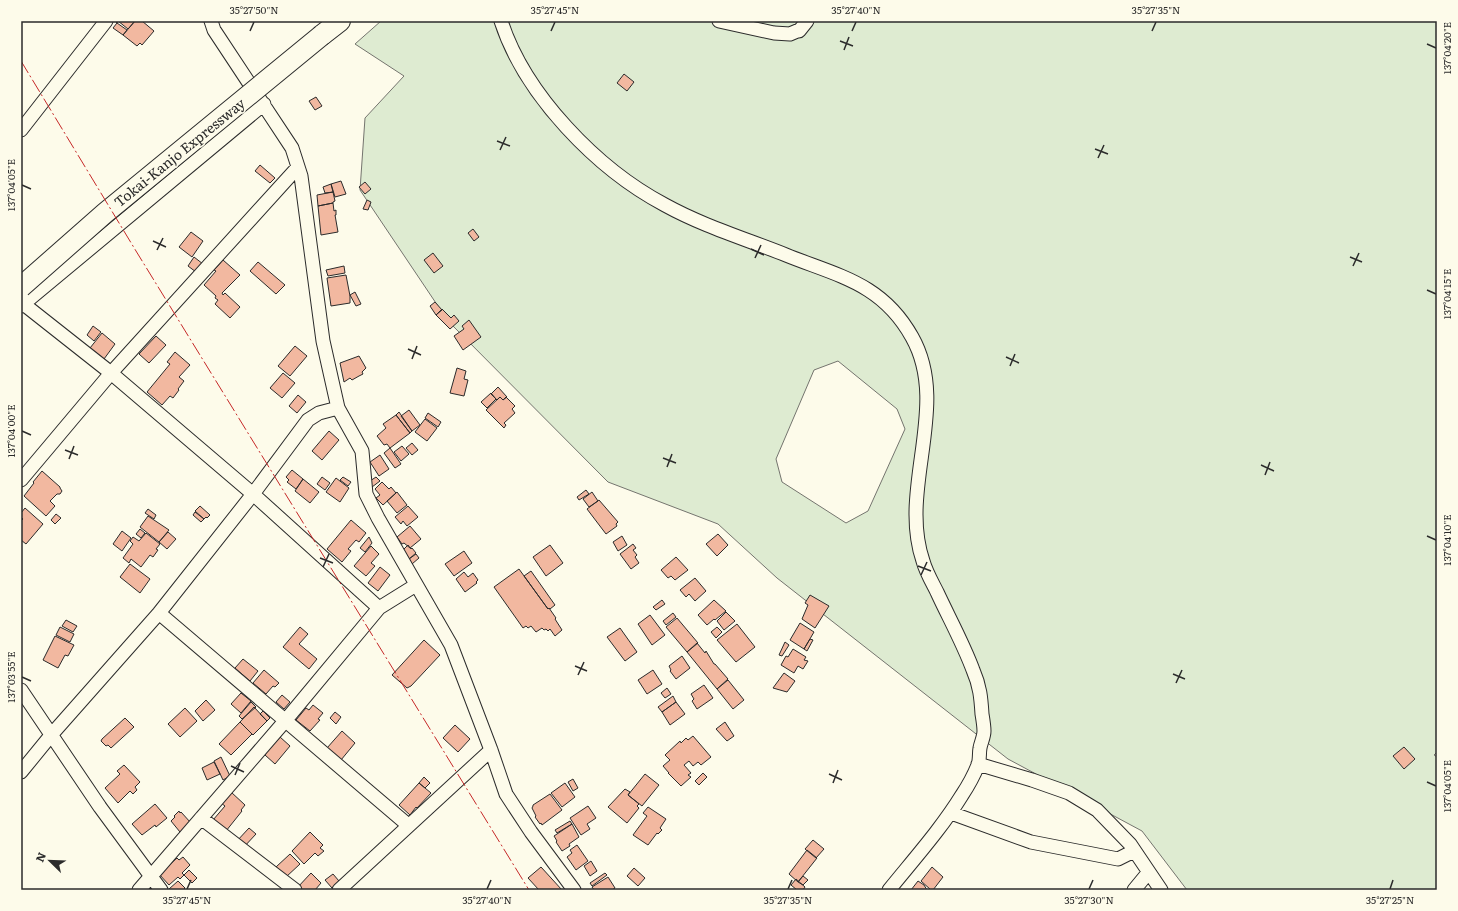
<svg xmlns="http://www.w3.org/2000/svg" width="1458" height="911" font-family="Literata,serif">
	<rect width="100%" height="100%" fill="#fdfbea"/>
	<path fill="#deebd1" stroke="#74746e" fill-rule="evenodd" d="M381 21H1437V752L1434 755 1437 757V890H1187L1142 831 1008 759 777 578 718 524 608 482 448 321 360 190 365 118 404 76 355 44ZM838 361 897 409 905 429 868 511 846 523 782 482 776 459 814 370Z"/>
	<path fill="#f2b8a0" stroke="#2b2b2b" d="M115 21H135L128 29 118 21 117 23Z
		M135 21H142L154 31 142 45 140 43 137 46 123 35Z
		M117 23 127 30 123 35 113 28Z
		M624 74 634 82 627 91 617 83Z
		M316 97 322 106 315 110 309 101Z
		M260 165 275 178 270 183 255 171Z
		M341 181 346 194 335 197 331 184Z
		M365 182 371 189 365 194 359 187Z
		M331 184 333 192 325 193 323 187Z
		M333 192 335 201 333 202V203L318 206 317 195Z
		M367 200 371 202 368 210 363 209Z
		M333 203 334 211 336 210V215H335L338 232 321 235 318 206Z
		M473 229 479 237 474 241 468 233Z
		M191 232 203 241 192 257 179 247Z
		M433 253 443 266 434 273 424 260Z
		M194 257 203 264 196 272 188 266Z
		M223 260 240 275 222 293 223 295 225 293 240 307 230 318 215 304 218 300 215 298 216 296 204 285 216 271 214 270Z
		M258 262 285 285 276 294 250 271Z
		M344 266 345 273 328 276 326 270Z
		M346 275 350 296V303L331 306 327 278Z
		M355 292 361 304 356 306 350 295Z
		M435 302 442 310 436 315 430 306Z
		M442 309 451 318 454 315 459 321 450 329 436 315Z
		M469 320 481 337 463 350 454 336 464 329 462 326Z
		M93 326 101 332 94 341 87 335Z
		M102 333 115 344 104 359 90 348Z
		M156 336 166 345 149 363 139 354Z
		M295 346 307 356 290 376 278 366Z
		M175 352 190 365 179 377 184 381 178 389 179 390 173 398 170 396 162 405 147 392 170 364 167 362Z
		M359 356 366 368 362 372 363 374 359 376 352 380 350 378 344 382 340 363Z
		M457 368 466 371 464 379 468 380 464 396 450 393Z
		M283 373 295 383 282 398 270 388Z
		M498 387 507 397 503 400 500 397 497 400 491 394Z
		M491 393 496 399 487 408 481 402Z
		M298 395 306 402 297 413 289 406Z
		M500 397 503 400 506 397 515 406 512 409 515 413 504 423 506 425 504 428 486 410Z
		M409 410 420 425 412 431 401 416Z
		M399 412 412 431 410 433 396 415Z
		M428 413 441 422 438 427 425 418Z
		M396 415 410 433 390 448 387 444 384 445 377 436 386 428 383 424Z
		M425 419 437 428 427 441 415 432Z
		M329 431 339 440 322 460 312 451Z
		M412 443 418 450 412 455 406 448Z
		M402 446 409 454 401 461 394 452Z
		M390 448 401 464 395 468 384 453Z
		M380 455 389 469 379 476 370 462Z
		M292 470 303 479 296 489 287 482 289 480 286 477Z
		M42 471 60 487V488L62 491 60 494H57L50 501 55 506 46 516 24 496 34 483 33 482Z
		M322 477 330 483 325 490 317 484Z
		M343 477 351 482 348 486 340 480Z
		M376 477 380 481 372 487 370 481Z
		M336 478 349 488 340 502 326 492Z
		M303 479 319 492 310 503 295 491Z
		M382 482 389 489 391 487 396 493 383 505 376 498 380 495 375 489Z
		M586 490 589 494 579 500 577 497Z
		M397 492 407 505 397 513 387 501Z
		M592 492 598 501 589 507 583 499Z
		M599 500 618 522 616 524 617 526 606 534 587 509Z
		M200 506 210 515 207 518 206 517 204 519 195 511Z
		M408 506 418 517 407 526 403 521 401 524 395 517Z
		M25 508 43 524 26 544 21 540V521L23 519 21 517V513Z
		M148 509 156 515 154 519 145 513Z
		M195 512 204 519 201 522 193 515Z
		M56 514 61 518 55 524 51 520Z
		M148 516 169 530 159 542 140 527Z
		M351 520 366 533 359 542 356 540 348 549 351 551 342 562 327 549Z
		M410 526 421 539 410 548 404 543 402 544 397 537Z
		M140 529 145 533 141 538 136 534Z
		M122 531 131 538 122 551 113 544Z
		M168 532 176 539 167 549 159 542Z
		M146 533 160 544 156 549 158 550 153 557 150 555 141 567 131 559 129 563 123 558 133 544 130 541 133 537 139 541Z
		M718 534 728 545 717 556 706 544Z
		M622 536 627 545 618 551 613 542Z
		M369 537 372 543 365 552 360 548Z
		M633 544 636 548 633 550 637 555 635 557 639 563 631 569 620 554Z
		M408 545 411 549 412 548 416 553 409 559 403 550Z
		M550 545 563 563 546 576 533 557Z
		M371 546 379 554 371 563 375 566 366 576 354 566Z
		M464 551 472 563 454 576 445 564Z
		M416 554 419 558 412 564 409 559Z
		M676 557 688 570 675 580 671 576 668 578 661 570Z
		M130 564 150 579 140 593 120 577Z
		M380 567 390 575 378 591 368 583Z
		M519 569 548 609 549 608 556 618 555 619 562 630 555 636 550 629 548 631 546 629 544 630 542 628 536 632 531 626 528 628 526 626 523 628 494 587Z
		M531 571 555 605 550 609 549 608 548 609 524 576Z
		M464 572 468 577 473 573 478 580 476 582 477 583 465 592 456 579Z
		M695 578 706 591 695 601 689 594 686 597 680 590Z
		M810 595 829 606 815 628 802 619 808 605 805 603Z
		M662 600 665 604 656 610 653 607Z
		M714 600 726 611 715 620 714 619 707 625 698 615Z
		M726 612 735 621 724 630 717 621Z
		M673 613 676 617 666 625 663 621Z
		M650 615 665 635 652 645 638 624Z
		M677 618 698 643 687 652 666 627Z
		M66 620 77 626 73 632 62 626Z
		M800 623 814 632 804 649 790 640Z
		M737 624 755 647 736 662 717 640Z
		M60 627 74 634 70 642 56 635Z
		M300 627 308 634 299 644 317 659 309 669 283 647Z
		M717 627 722 632 716 638 711 632Z
		M620 628 637 652 625 661 607 637Z
		M55 636 74 645 68 656 65 655 58 668 43 660Z
		M810 639 813 640 807 651 804 649Z
		M424 640 440 655 411 686 407 688 392 675Z
		M785 642 789 645 782 656 779 655Z
		M697 643 705 653 706 651 714 664H715L728 679 717 689 687 652Z
		M793 649 806 657 804 660 808 661 803 669 798 666 794 673 781 665 786 656 788 657Z
		M682 656 690 668 676 679 670 671 671 670 669 666Z
		M243 659 258 671 250 681 235 668Z
		M264 670 279 683 275 687 273 686 266 694 253 683Z
		M653 670 662 684 647 694 638 680Z
		M784 673 795 681 787 692 773 688Z
		M728 680 744 700 733 709 717 689Z
		M704 685 713 698 697 709 692 701 694 699 691 694Z
		M667 688 671 694 665 698 661 693Z
		M241 693 251 701 241 713 231 704Z
		M282 695 290 702 284 709 276 702Z
		M673 696 676 702 662 712 658 707Z
		M206 700 215 710 203 721 195 711Z
		M251 702 256 707 242 719 239 716Z
		M676 702 685 714 670 725 662 712Z
		M313 705 323 713 318 719 320 720 310 731 296 720 306 708 309 710Z
		M254 707 267 721 253 735 240 722Z
		M185 708 197 721 180 737 168 724Z
		M263 711 270 718 267 721 260 714Z
		M335 712 341 717 336 724 330 718Z
		M125 718 134 727 111 748 108 745 106 746 101 741 102 739Z
		M240 722 252 734 231 755 219 744Z
		M725 722 734 736 727 741 716 729Z
		M455 725 470 739 458 752 443 738Z
		M342 731 355 743 341 760 327 748Z
		M693 736 711 757 701 765 698 762 693 766 689 761 684 765 691 773 688 775 691 777 681 786 668 773H669L663 766 670 760 665 755 680 741 681 743 686 738 688 740Z
		M280 737 290 746 275 764 265 755 268 748 269 749Z
		M1404 747 1415 759 1404 769 1393 756Z
		M221 757 230 776 223 780 214 761Z
		M214 762 220 774 207 780 202 768Z
		M124 765 140 782 135 787 137 790 133 794 130 791 118 803 105 788 120 774 117 771Z
		M703 773 707 777 699 785 695 781Z
		M645 774 659 785 642 806 628 795Z
		M424 777 430 783 425 788 419 783Z
		M573 779 578 788 573 791 568 782Z
		M419 783 431 793 417 808 416 807 410 815 399 805Z
		M565 783 575 797 562 807 551 793Z
		M625 789 630 792 628 795 639 804 637 806 639 808 627 823 608 807Z
		M231 792 245 805 241 810 242 811 226 831 213 820 225 806 221 803Z
		M550 794 562 810 542 825 541 823 540 824 535 817 536 816 532 808 533 806V805Z
		M155 804 167 818 156 827 155 825 142 835 132 824Z
		M588 806 596 818 587 824 590 829 581 835 570 818Z
		M648 807 666 819 660 828 662 830 658 834 657 833 648 845 633 835 647 816 643 813Z
		M179 811 180 813 181 812 191 823 180 832 171 821 175 817 174 816Z
		M570 821 572 824 557 833 555 830Z
		M572 824 579 837 569 844 570 846 562 851 556 842 557 841 554 836Z
		M249 828 256 834 243 848 236 842Z
		M310 832 323 845 320 848 324 851 318 856 315 853 304 864 292 851Z
		M813 840 824 849 816 858 805 849Z
		M577 845 588 861 576 870 567 857 572 853 570 850Z
		M807 850 817 858 798 882 789 874Z
		M290 854 300 864 286 877 276 867Z
		M183 857 190 865 182 873 184 875 180 879 178 877 169 885 159 874 177 858 179 860Z
		M591 861 597 871 590 876 584 866Z
		M541 867 562 890H539L528 878Z
		M932 867 943 877 933 890H931L921 881Z
		M634 868 645 878 638 886 627 876Z
		M189 870 197 878 192 883 184 875Z
		M311 873 321 883 315 890H299L297 888Z
		M605 873 607 875 592 886 590 883Z
		M333 874 339 881 332 888 325 880Z
		M803 876 808 880 803 885 798 882Z
		M608 877 615 888 612 890H594L592 887Z
		M796 879 805 887 803 890H797L791 885Z
		M178 881 185 888 183 890H170L169 889Z
		M918 881 924 885 927 890H911Z"/>
	<g fill="none" stroke-linecap="round" stroke-linejoin="round">
		<defs>
			<path id="minor" d="M211 21 214 30 292 148 301 176 323 341 338 408 362 451 366 494 378 518 451 645 491 750 506 794 531 832 574 890
				M501 21C525 95 597 169 665 205 703 226 746 239 786 255 838 276 882 283 912 337 951 406 898 488 923 561 926 572 932 582 937 592 949 618 963 643 973 670 980 686 981 698 982 714 983 720 984 726 984 731 984 737 981 742 980 748 979 753 980 760 978 765 974 775 968 786 962 795 941 829 914 859 889 890
				M719 21 774 33 790 34 797 31H799L807 21
				M21 130 106 21
				M21 302 111 373 253 494 379 608
				M21 306 264 104
				M21 480 111 373 298 167
				M159 613 408 825
				M21 690 100 807 161 890
				M978 764 1032 780 1069 793 1097 810 1130 844 1161 890
				M21 772 52 734 159 613 253 494 308 420 319 413 338 408
				M951 813 1031 842 1118 859 1134 851
				M201 818 295 890
				M139 890 285 721 379 608 416 585
				M339 890 491 750
				M1134 890 1148 873"/>
			<path id="highway" d="M322 35 340 21"/>
		</defs>
		<use href="#minor" stroke="#2b2b2b" stroke-width="15"/>
		<use href="#highway" stroke="#2b2b2b" stroke-width="22"/>
		<use href="#minor" stroke="#fdfbea" stroke-width="13"/>
		<use href="#highway" stroke="#fdfbea" stroke-width="20"/>
		<defs>
			<path id="highway-bridge" d="M21 287 105 213 322 35"/>
		</defs>
		<use href="#highway-bridge" stroke="#2b2b2b" stroke-width="22" stroke-linecap="butt"/>
		<use href="#highway-bridge" stroke="#fdfbea" stroke-width="20"/>
		<path stroke="#c62828" stroke-width="1" stroke-dasharray="14 3 2 3" stroke-linecap="butt" d="M21 61 136 251 529 890"/>
	</g>
	<path fill="none" stroke="#2b2b2b" stroke-width="1.5" d="M250 31 254 22M551 31 555 22M852 31 856 22M1152 31 1156 22M840 41 853 46M1427 44 1436 48M844 50 849 37M497 141 510 146M1095 149 1108 154M500 150 506 137M1098 158 1104 145M22 185 31 189M153 241 166 247M751 249 764 255M157 250 163 238M1350 257 1362 262M755 258 761 245M1353 266 1359 253M1427 290 1436 294M408 349 421 355M1006 357 1019 363M412 359 417 346M1010 366 1015 354M22 431 31 435M65 450 78 455M663 458 676 463M69 459 74 446M1261 465 1274 471M667 467 672 454M1265 475 1270 462M1427 536 1436 540M320 558 333 563M918 566 931 571M323 567 329 554M921 575 927 562M575 666 587 671M1173 674 1185 679M578 675 584 662M22 677 31 681M1176 683 1182 670M231 766 244 772M829 774 842 780M235 775 240 763M1427 782 1436 786M833 783 838 770M187 889 191 880M487 889 491 880M788 889 792 880M1089 889 1093 880M1390 889 1393 880"/>
	<g text-anchor="middle" dominant-baseline="central" stroke-width="3" stroke-linejoin="round" paint-order="stroke">
		<g font-size="14" fill="#2b2b2b" stroke="#fdfbea">
			<text transform="translate(179 152) rotate(-39)">Tokai-Kanjo Expressway</text>
		</g>
	</g>
	<rect width="1458" height="911" fill="none" stroke="#fdfbea" stroke-width="44"/>
	<g transform="translate(50 861) rotate(293)" stroke="#fdfbea" stroke-width="3" paint-order="stroke">
	<path d="M0-3L7 15L0 10L-7 15Z" fill="#2b2b2b"/>
	<text y="-6" font-size="11" font-weight="bold" text-anchor="middle" fill="#2b2b2b">N</text>
	</g>
	<rect x="22" y="22" width="1414" height="867" fill="none" stroke="#2b2b2b" stroke-width="1.5"/>
	<g font-size="10" text-anchor="middle" fill="#2b2b2b">
		<text x="254" y="14">35°27'50"N</text>
		<text x="555" y="14">35°27'45"N</text>
		<text x="856" y="14">35°27'40"N</text>
		<text x="1156" y="14">35°27'35"N</text>
		<text transform="translate(1447 48) rotate(-90)" y="4">137°04'20"E</text>
		<text transform="translate(11 185) rotate(-90)" y="4">137°04'05"E</text>
		<text transform="translate(1447 294) rotate(-90)" y="4">137°04'15"E</text>
		<text transform="translate(11 431) rotate(-90)" y="4">137°04'00"E</text>
		<text transform="translate(1447 540) rotate(-90)" y="4">137°04'10"E</text>
		<text transform="translate(11 677) rotate(-90)" y="4">137°03'55"E</text>
		<text transform="translate(1447 786) rotate(-90)" y="4">137°04'05"E</text>
		<text x="187" y="904">35°27'45"N</text>
		<text x="487" y="904">35°27'40"N</text>
		<text x="788" y="904">35°27'35"N</text>
		<text x="1089" y="904">35°27'30"N</text>
		<text x="1390" y="904">35°27'25"N</text>
	</g>
</svg>
